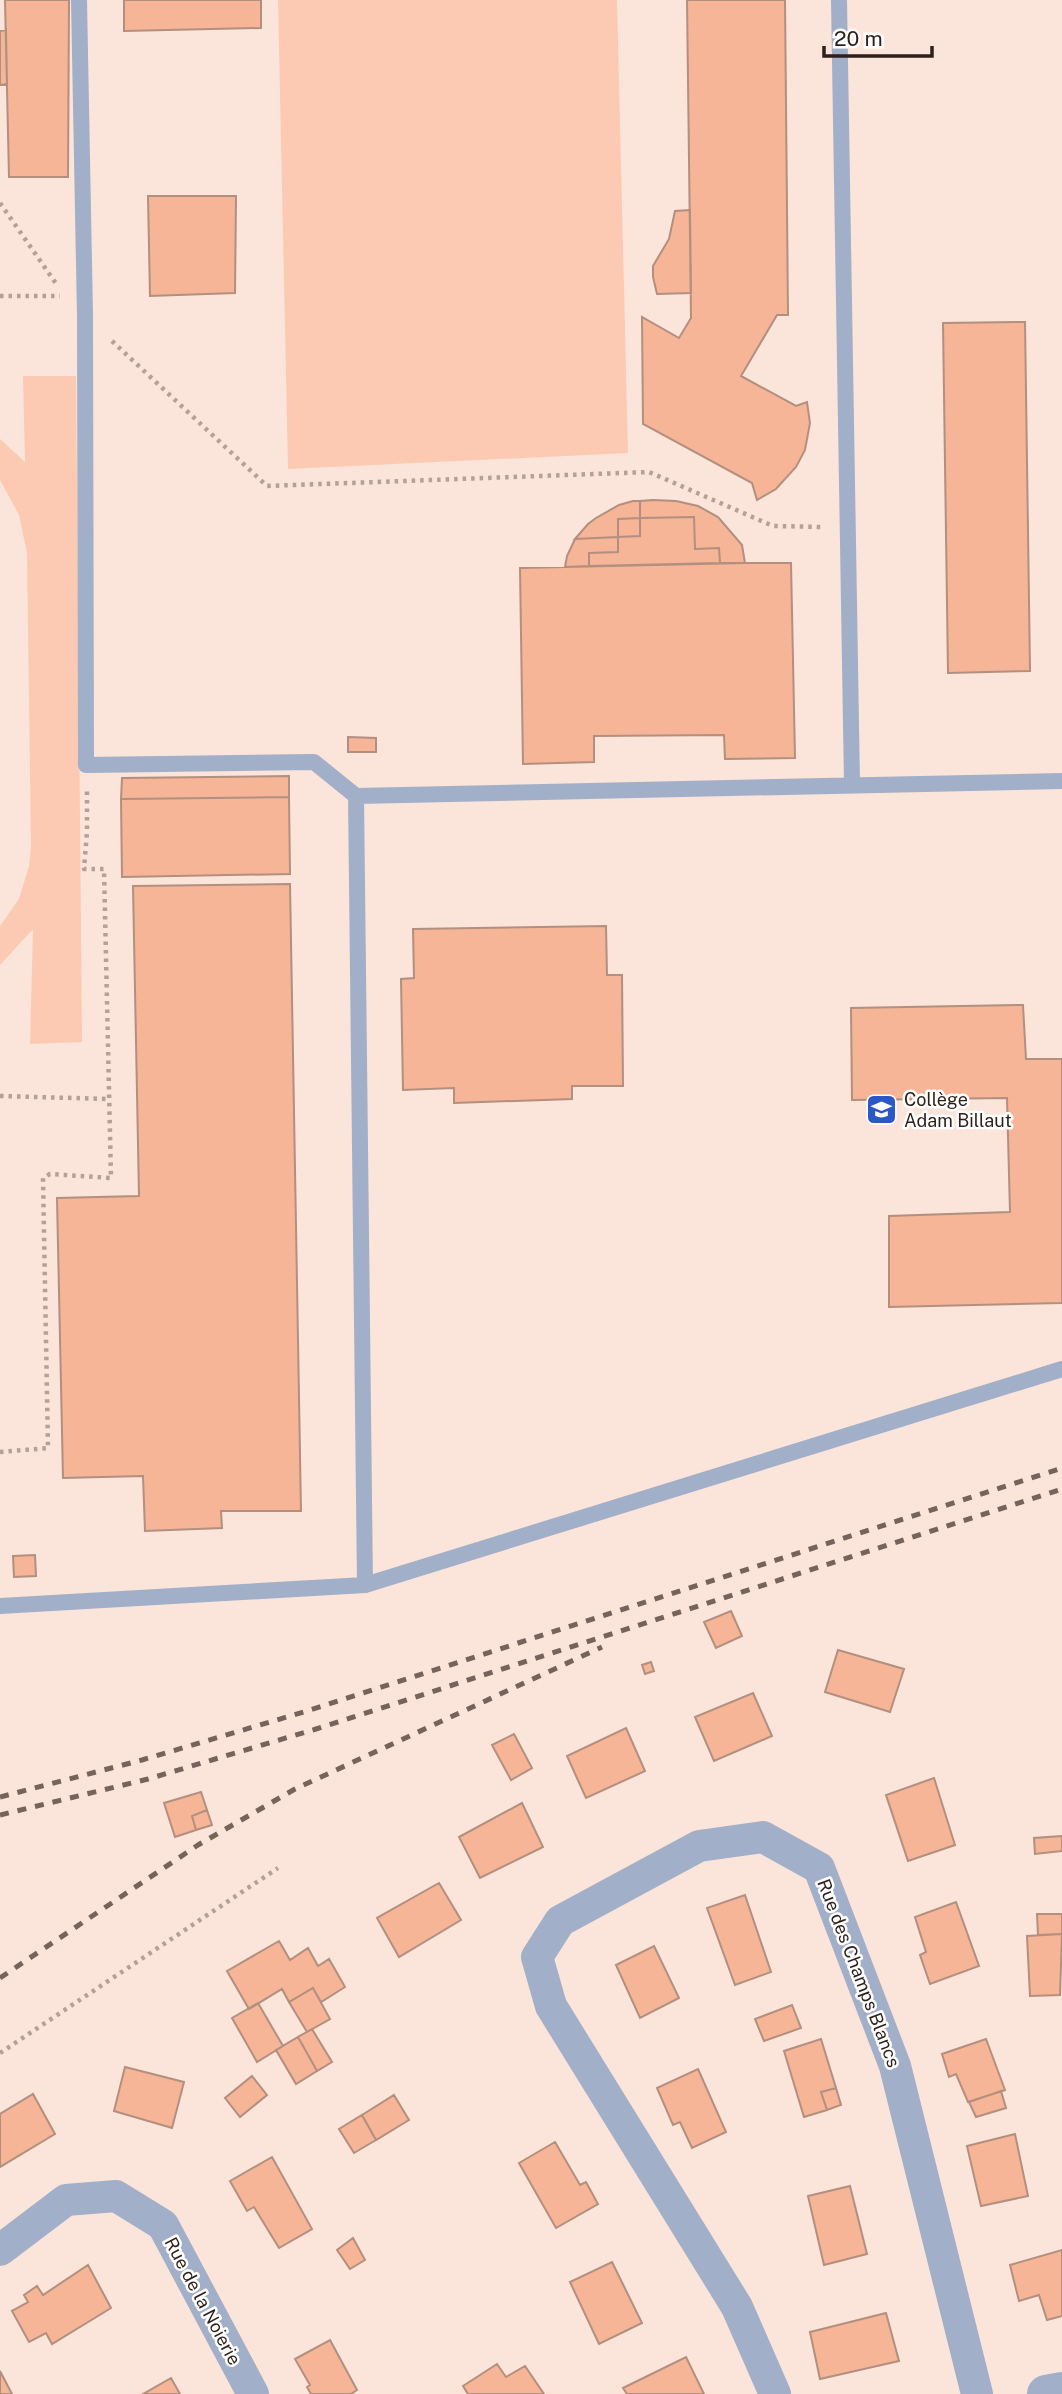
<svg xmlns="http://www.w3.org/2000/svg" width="1062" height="2394" font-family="'Public Sans',sans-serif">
	<rect width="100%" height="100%" fill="#fbe4d9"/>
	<path fill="#fccab3" d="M278 0H617L628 453 288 469Z
		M23 376H76L82 1042 30 1044 33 929 0 965V926L19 899 29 866 31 847 27 553 19 515 0 480V439L25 462Z"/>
	<path fill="#f7b597" stroke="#b28f7f" stroke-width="2" d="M5 0H69L68 177H9Z
		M124 0H261V28L124 31Z
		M687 0H785L788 315H777L741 376 796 406 807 402 810 423 805 450 796 467 776 489 757 500 752 483 643 424 642 317 679 338 691 318Z
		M6 30 7 84 0 85V31Z
		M148 196H236L235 293 150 296Z
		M690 210 691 293 657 294 653 277V266L669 239 675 211Z
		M1025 322 1030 671 948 673 943 323Z
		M653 500 676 501 698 506 718 517 742 545 745 563H720L719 548 695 549 694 517 640 518V501Z
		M633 501H640V518L618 519V537L575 539 588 524 596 518 619 505Z
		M694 517 695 549 719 548 720 563 589 566V553L618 552V537L640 536V518Z
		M640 518V536L618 537V519Z
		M618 537V552L589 553V566L565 567 567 556 575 539Z
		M745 563H791L795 758 725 759 724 735 594 736V762L523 764 520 568Z
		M348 737 376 738V752H348Z
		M289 776V797L121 799 122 778Z
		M289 797 290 874 122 877 121 799Z
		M290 884 301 1511H221L222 1528 145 1531 143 1476 63 1478 57 1198 139 1196 133 886Z
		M606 926 607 975H622L623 1086H572V1099L454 1103V1088L403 1090 401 979 414 978 413 929Z
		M1023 1005 1026 1059H1062V1303L889 1307V1216L1010 1212 1007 1098 852 1100 851 1008Z
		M35 1555 36 1576 14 1577 13 1556Z
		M731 1611 742 1636 716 1648 704 1622Z
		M838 1650 904 1669 890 1712 825 1692Z
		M651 1662 654 1671 645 1674 642 1665Z
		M753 1693 772 1736 714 1761 695 1717Z
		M626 1728 645 1771 586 1798 567 1756Z
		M514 1734 532 1768 511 1780 492 1745Z
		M934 1778 955 1845 908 1861 886 1795Z
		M201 1792 207 1810 192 1816 196 1830 175 1837 164 1803Z
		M522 1803 543 1847 480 1878 459 1837Z
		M207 1810 212 1825 196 1830 192 1816Z
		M1062 1836V1851L1035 1854 1034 1838Z
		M439 1883 461 1920 399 1957 377 1918Z
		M745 1895 771 1972 735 1985 707 1908Z
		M956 1902 979 1966 930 1984 920 1955 926 1952 915 1917Z
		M1037 1914H1062V1934L1038 1935Z
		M1062 1934 1060 1995 1030 1996 1027 1936Z
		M279 1941 290 1960 308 1948 318 1966 329 1959 345 1987 321 2002 313 1988 289 2002 282 1989 249 2009 227 1971Z
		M654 1946 679 1998 640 2018 616 1965Z
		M313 1988 330 2019 307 2032 289 2002Z
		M258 2003 283 2046 257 2062 232 2018Z
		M792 2005 801 2028 764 2041 755 2019Z
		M312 2029 332 2062 317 2071 298 2037Z
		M298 2037 317 2071 296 2084 276 2050Z
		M821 2039 836 2088 821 2092 827 2110 804 2117 784 2051Z
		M986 2039 1005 2090 968 2102 956 2074 949 2077 942 2054Z
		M125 2067 184 2082 172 2128 114 2111Z
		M698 2069 726 2132 692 2148 680 2122 673 2125 657 2088Z
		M252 2076 267 2095 240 2117 225 2098Z
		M836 2088 841 2105 827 2110 821 2092Z
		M1001 2091 1006 2108 976 2117 969 2102Z
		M33 2094 55 2134 0 2167V2114Z
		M394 2095 409 2120 376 2140 362 2115Z
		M362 2115 376 2140 354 2153 339 2129Z
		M1015 2134 1028 2196 981 2206 967 2146Z
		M555 2142 580 2185 586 2182 598 2204 556 2228 519 2163Z
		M272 2157 312 2229 279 2248 254 2207 247 2211 230 2181Z
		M850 2186 867 2254 824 2265 808 2196Z
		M353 2238 365 2260 350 2269 337 2250Z
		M1062 2250V2316L1047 2320 1039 2295 1019 2301 1010 2265Z
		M612 2262 642 2323 599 2344 570 2282Z
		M88 2265 111 2308 52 2344 46 2333 29 2342 12 2311 28 2302 24 2295 37 2286 43 2295Z
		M886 2313 899 2361 820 2379 810 2332Z
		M330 2340 357 2390 351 2394H311L307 2387 310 2385 295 2359Z
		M686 2357 704 2394H627L623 2388Z
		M497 2364 506 2377 525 2366 544 2394H468L463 2386Z
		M0 2371 12 2394H0Z
		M171 2378 180 2394H143Z"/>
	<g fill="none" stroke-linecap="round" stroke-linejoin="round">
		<path stroke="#b4a097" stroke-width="4.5" stroke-dasharray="3.5 5" stroke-linecap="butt" d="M0 203 57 285
			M0 296H60
			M112 341 267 486 649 472 773 526 822 527
			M0 1096 109 1099
			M0 1452 48 1448 43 1178 50 1174 111 1178 104 869H84L87 832V790
			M0 2053 278 1868"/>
		<path stroke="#a2afc8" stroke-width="16" d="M79 0 85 316 86 765 314 762 356 796 1062 781
			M839 0 852 784
			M356 796 365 1585
			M0 1606 365 1585 1062 1369"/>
		<path stroke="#a2afc8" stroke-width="32" d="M0 2250 66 2200 116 2196 163 2225 253 2394
			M775 2394 737 2307 551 2006 537 1957 560 1921 699 1846 763 1837 819 1868 895 2066 977 2394"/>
		<path stroke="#a2afc8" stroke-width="38" d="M1046 2394 1062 2391"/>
		<path stroke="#75635c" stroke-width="5" stroke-dasharray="9 9" stroke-linecap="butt" d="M0 1797 142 1760 307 1711 1062 1468
			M0 1815 148 1779 316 1729 1062 1489
			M0 1978 198 1845 295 1789 602 1647"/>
	</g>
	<defs>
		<symbol id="school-square" viewBox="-11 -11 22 22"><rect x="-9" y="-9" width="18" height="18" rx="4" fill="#2b58c7" stroke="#fff"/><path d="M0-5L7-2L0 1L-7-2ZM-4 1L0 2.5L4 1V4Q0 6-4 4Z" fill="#fff"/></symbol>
	</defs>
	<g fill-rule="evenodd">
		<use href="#school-square" x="864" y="1092" width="35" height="35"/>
	</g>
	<g text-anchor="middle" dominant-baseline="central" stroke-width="5" stroke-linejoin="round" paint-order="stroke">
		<g font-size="18" fill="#2d1f19" stroke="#fff" text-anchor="start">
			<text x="904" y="1099">Collège<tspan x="904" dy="21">Adam Billaut</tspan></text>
		</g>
		<g font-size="18" fill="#2d1f19" stroke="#fff">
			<text transform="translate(859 1973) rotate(69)">Rue des Champs Blancs</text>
			<text transform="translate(203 2301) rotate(62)">Rue de la Noierie</text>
		</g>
	</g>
	<path d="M824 46v10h108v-10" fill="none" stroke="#2d1f19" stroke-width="3.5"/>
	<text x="834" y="46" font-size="21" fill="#2d1f19" stroke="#ffffff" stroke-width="5" paint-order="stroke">20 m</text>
</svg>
